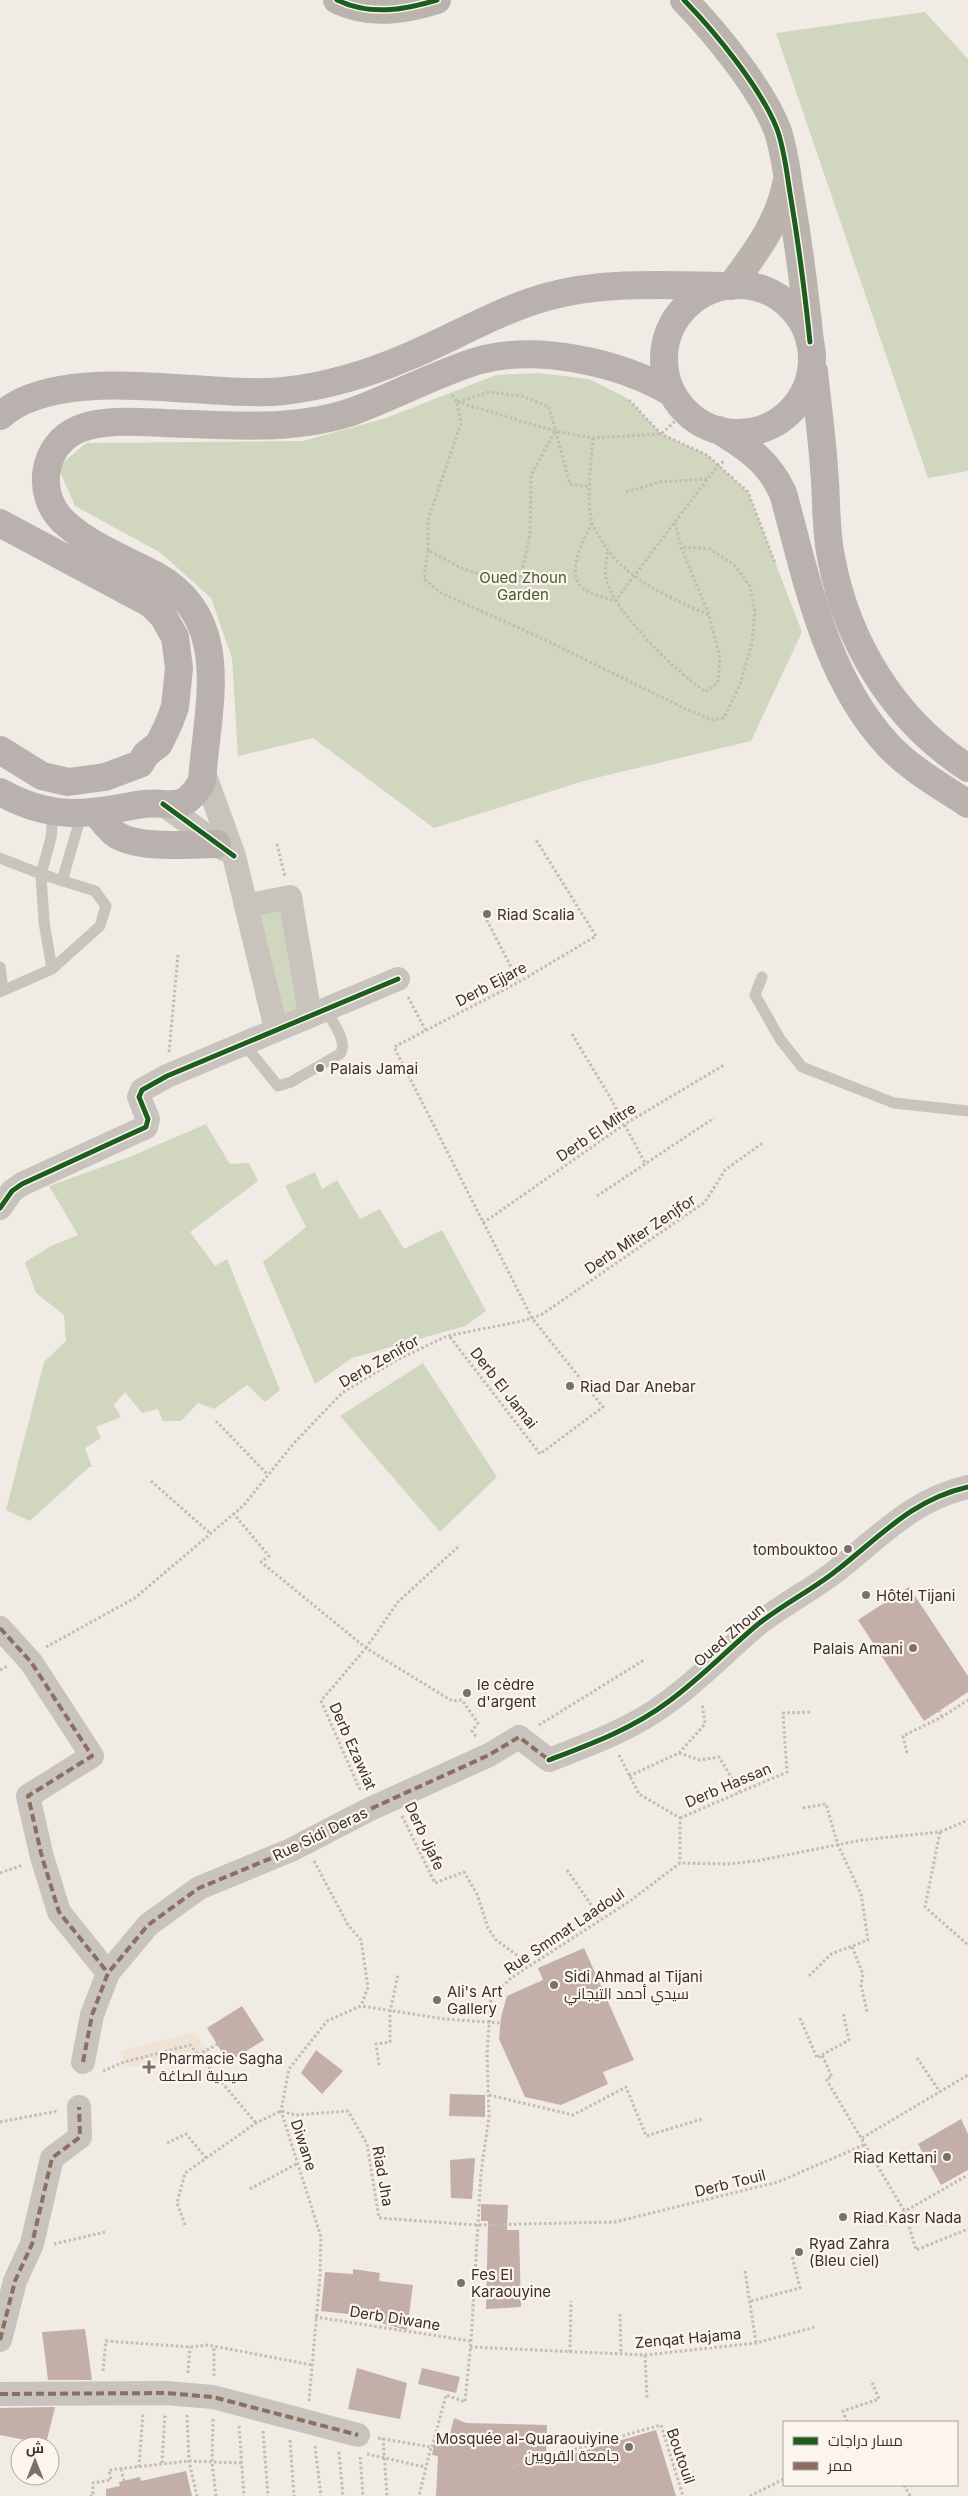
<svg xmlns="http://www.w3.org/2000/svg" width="968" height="2496" font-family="Inter,Cairo,sans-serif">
	<rect width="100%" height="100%" fill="#f0ebe5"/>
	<path fill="#d1d6bf" d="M925 12 968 59V471L928 478 776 33Z
		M539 373 589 379 627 398 661 434 707 455 748 492 802 632 751 741 587 780 434 828 313 738 238 756 232 658 211 598 161 553 75 506 58 467 86 443 303 441 386 418 496 375Z
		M291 898 313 1023 280 1037 249 907Z
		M206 1124 230 1164 249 1163 258 1181 190 1232 215 1266 227 1259 280 1390 265 1402 247 1385 214 1409 198 1403 181 1421H163L158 1409 142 1413 125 1392 114 1405 121 1417 96 1427 101 1438 85 1448 92 1467H89L30 1521 6 1510 44 1362 66 1341 64 1315 36 1293 25 1262 51 1246 78 1235 49 1186 127 1158Z
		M315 1172 322 1189 337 1180 360 1219 380 1209 404 1249 442 1230 486 1311 465 1326 352 1358 315 1384 263 1262 306 1227 285 1186Z
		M423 1363 497 1477 440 1532 340 1416Z"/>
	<path fill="#eee3d5" d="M194 2032 213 2059 192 2068 181 2055 127 2068 120 2051Z"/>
	<path fill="#c3afa7" d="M909 1587 968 1676V1692L924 1721 858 1620Z
		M584 1948 634 2060 603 2072 608 2084 561 2105 525 2097 499 2039 501 2017 507 1996 543 1980 538 1968Z
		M242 2006 264 2040 228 2062 207 2028Z
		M316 2050 343 2071 322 2094 301 2073Z
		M450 2094 485 2095V2117L449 2116Z
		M961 2119 968 2134V2170L941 2185 918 2144Z
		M475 2158 472 2199 451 2198 450 2160Z
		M481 2204 508 2205 507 2230H519L521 2307 486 2309 488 2221H481Z
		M353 2269 380 2273 379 2281 413 2285 407 2330 348 2314 321 2311 325 2272 353 2274Z
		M85 2329 92 2380H48L42 2332Z
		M357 2368 407 2383 400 2419 348 2409Z
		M422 2368 460 2377 456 2393 418 2384Z
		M55 2407 46 2444 0 2435V2408Z
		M454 2418 466 2423 547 2425 546 2462 656 2430 676 2496H436L438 2456 432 2455 435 2439 448 2442Z
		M186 2471 192 2496H106V2489L120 2486 119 2482 140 2477 141 2481Z"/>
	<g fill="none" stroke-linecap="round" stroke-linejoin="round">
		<path stroke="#c2bbb6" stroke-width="3" stroke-dasharray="2.5 2.5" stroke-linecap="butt" d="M452 395 457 402 461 423 428 520V550L463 569 512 584 520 580 530 534 531 475 555 431
			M629 400 661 434 707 455 748 492 775 563
			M457 402 555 431 593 438 661 434 682 415
			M458 402 489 392 522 396 549 407 570 484 590 487
			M593 438C591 463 586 498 592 523 593 527 597 532 599 536 622 579 667 596 709 615
			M626 492 660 482 707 479
			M592 523C583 542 561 579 589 592 597 596 607 598 615 601L719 464 725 461
			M428 550 424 579 441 593 539 637 688 710 713 720 724 718 740 684 752 643 755 612 750 586 734 565 710 549 681 547
			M607 552C607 560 604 571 606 579 614 612 677 673 706 692L718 682 720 658 709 615 681 547 675 522
			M277 844 285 877
			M482 911 519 982
			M408 997 426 1031
			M572 1034 610 1097 646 1165
			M169 1052 178 955
			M597 1196 714 1118
			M483 1223 625 1124 724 1065
			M450 1337 540 1454 603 1407 532 1318 394 1047 519 982 596 936 536 840
			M216 1421 268 1475
			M151 1481 210 1533
			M233 1513 269 1556 261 1562 366 1648 452 1701 462 1700 478 1723 472 1731 477 1738
			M46 1647 135 1598 243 1506 294 1443 342 1393 395 1361 447 1336 522 1321 541 1315 705 1202 725 1170 764 1142
			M366 1648 398 1602 460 1545
			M0 1670 8 1666
			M939 1710 942 1717
			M539 1725 644 1660
			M679 1753 700 1760 719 1757 740 1792
			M907 1753 903 1736 942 1717 968 1700
			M619 1755 639 1794 680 1818V1863
			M629 1776 679 1753 705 1724 702 1703
			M360 1790 321 1701 366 1648
			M803 1808 826 1804 838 1845 861 1894 868 1940 831 1954 809 1976
			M402 1816 435 1883 464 1872 477 1894 488 1928 496 1940 531 1965
			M680 1818 787 1772 783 1713 812 1712
			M940 1832 925 1907 968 1945
			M314 1861 348 1925 361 1940 368 1987 361 2006
			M567 1870 601 1919
			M0 1873 23 1865
			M852 1947 863 1974 861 1985 867 2012
			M800 2018 817 2058 822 2055 832 2077 826 2079 905 2212 916 2250 968 2229
			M198 2055 225 2040
			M822 2055 849 2040 843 2012
			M917 2058 940 2092
			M379 2065 376 2044 390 2042V2012L398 1974
			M103 2071 124 2062 190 2045 256 2123
			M489 2095 573 2115 626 2087 646 2136 702 2119
			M0 2122 58 2111
			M862 2138 968 2075
			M167 2143 186 2134 207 2159
			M250 2189 298 2163
			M185 2225 177 2203 185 2173 256 2123 281 2111 295 2115 348 2111 367 2144 379 2218 477 2225 615 2222 778 2182 866 2144
			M881 2225 968 2175
			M54 2244 105 2232
			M745 2271 756 2343
			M751 2301 800 2288 792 2256
			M620 2314 621 2354
			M315 2317 471 2341
			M470 2347 645 2355 756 2343 815 2327
			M570 2352 571 2301
			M645 2355 647 2398
			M103 2371 106 2341 190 2347 208 2345 312 2365
			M188 2373 190 2347
			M214 2376V2346
			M309 2401 320 2277 321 2237 281 2111 289 2069 327 2021 361 2006 445 2019 500 2023
			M187 2415 189 2461 197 2496
			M213 2419 212 2462 216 2496
			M847 2422 843 2411 879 2399 871 2380
			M239 2426 244 2496
			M263 2431 268 2496
			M378 2438 431 2447 419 2496
			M383 2438 387 2496
			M290 2440 294 2496
			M315 2446 321 2496
			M432 2447 446 2395 465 2402 471 2341 481 2173 489 2117 487 2054 491 1998 511 1978 630 1901 680 1863 727 1864 756 1861 862 1840 940 1832 968 1820
			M339 2452 343 2496
			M367 2454 425 2467
			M360 2457 363 2496
			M162 2463 165 2414
			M139 2467 143 2413
			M512 2467 661 2425 683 2496
			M121 2469 124 2481
			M904 2485 910 2496
			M90 2496H93V2483L111 2480 109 2470 189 2461 242 2463
			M750 2496 784 2479"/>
		<path stroke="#c9c3be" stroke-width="11" d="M0 858 41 874 95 891 106 906 100 926 52 969 0 992
			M62 881 82 813
			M0 967 3 990
			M52 969 44 922 41 874 51 838 53 812
			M762 977 755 995 780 1039 802 1067 894 1103 968 1111
			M244 1044 278 1086 291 1082 340 1054C349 1042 331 1020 325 1008"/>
		<path stroke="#c9c3be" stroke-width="24" d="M203 770 234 856 276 1029
			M163 804 224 849
			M246 906 290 897 310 1015
			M0 1208 12 1191 22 1184 146 1127 148 1119 139 1097 142 1090 167 1076 398 979
			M0 1628 31 1662 92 1756 28 1796 42 1857 59 1912 108 1973
			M83 2062 92 2015 108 1973 148 1925 199 1888 291 1850 368 1810 489 1755 519 1737 549 1760C591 1744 632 1729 668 1702 700 1679 727 1650 757 1625 781 1606 808 1592 832 1574 877 1540 910 1500 968 1487
			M0 2340 15 2281 32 2244 52 2158 80 2137 79 2107
			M0 2394 166 2393 213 2397 358 2435"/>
		<path stroke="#bab3ae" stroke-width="28" d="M337 0C370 16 404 10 437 0
			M684 0C715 32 761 88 777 129 785 151 787 176 791 199 799 247 805 294 810 342
			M731 286C755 253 778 224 786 184"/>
		<path stroke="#b8b1ad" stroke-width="28" d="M664 359a74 74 0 1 1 148 0a74 74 0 1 1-148 0Z
			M814 371C817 403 822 436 824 469 827 498 825 528 831 557 847 643 894 720 968 768
			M0 416C61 361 205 399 284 391 327 386 368 374 407 357 453 338 497 311 546 297 603 281 667 285 726 286
			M719 430C749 449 768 461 783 493 807 580 825 677 888 745 910 769 941 786 968 804
			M0 523 151 604 163 616 175 637 179 668 175 707 169 723 159 744 146 754 140 764 105 777 68 782 42 776 0 750
			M0 792C51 820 83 815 137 805 168 798 182 818 202 781 207 707 235 619 155 575 125 559 88 545 63 521 35 494 42 444 79 429 104 419 137 422 164 423 226 425 294 432 354 411 395 396 435 374 477 361 536 344 620 362 672 393
			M96 813C102 820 108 828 114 833 136 850 190 844 217 844"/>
		<path stroke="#8d6e63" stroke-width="4" stroke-dasharray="8 4" stroke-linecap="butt" d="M0 1628 31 1662 92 1756 28 1796 42 1857 59 1912 108 1973
			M83 2062 92 2015 108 1973 148 1925 199 1888 291 1850 368 1810 489 1755 519 1737 549 1760
			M0 2340 15 2281 32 2244 52 2158 80 2137 79 2107
			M0 2394 166 2393 213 2397 358 2435"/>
		<defs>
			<path id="cycleway" d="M337 0C370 16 404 10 437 0
				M684 0C715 32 761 88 777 129 785 151 787 176 791 199 799 247 805 294 810 342
				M163 804 234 856
				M0 1208 12 1191 22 1184 146 1127 148 1119 139 1097 142 1090 167 1076 398 979
				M549 1760C591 1744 632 1729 668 1702 700 1679 727 1650 757 1625 781 1606 808 1592 832 1574 877 1540 910 1500 968 1487"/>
		</defs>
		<use href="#cycleway" stroke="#fbf5ee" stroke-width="8"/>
		<use href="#cycleway" stroke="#1b5e20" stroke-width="5"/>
	</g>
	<g fill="#7a716c" stroke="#fbf5ee" stroke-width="2">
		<circle cx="487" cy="914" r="5"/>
		<circle cx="320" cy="1068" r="5"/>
		<circle cx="570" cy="1386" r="5"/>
		<circle cx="848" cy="1549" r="5"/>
		<circle cx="866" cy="1595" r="5"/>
		<circle cx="913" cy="1648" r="5"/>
		<circle cx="467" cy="1693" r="5"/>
		<circle cx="554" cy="1985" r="5"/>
		<circle cx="437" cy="2000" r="5"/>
		<path d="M146.5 2059.5h5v5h5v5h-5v5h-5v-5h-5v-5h5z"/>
		<circle cx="947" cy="2157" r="5"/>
		<circle cx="843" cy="2217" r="5"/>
		<circle cx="799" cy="2252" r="5"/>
		<circle cx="461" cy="2283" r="5"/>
		<circle cx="629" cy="2447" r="5"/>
	</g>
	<g text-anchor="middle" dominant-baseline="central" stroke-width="4.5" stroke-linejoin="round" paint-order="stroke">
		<g font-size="15" fill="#4a5a2e" stroke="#fbf5ee">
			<text x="523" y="577">Oued Zhoun<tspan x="523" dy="17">Garden</tspan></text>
		</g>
		<g font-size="15" fill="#3b302b" stroke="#fbf5ee" text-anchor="start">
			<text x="497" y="914">Riad Scalia</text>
			<text x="330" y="1068">Palais Jamai</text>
			<text x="580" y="1386">Riad Dar Anebar</text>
			<text x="838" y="1549" text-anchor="end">tombouktoo</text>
			<text x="876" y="1595">Hôtel Tijani</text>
			<text x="903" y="1648" text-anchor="end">Palais Amani</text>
			<text x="477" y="1684">le cèdre<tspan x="477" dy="17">d'argent</tspan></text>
			<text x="564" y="1976">Sidi Ahmad al Tijani<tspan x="564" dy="17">سيدي أحمد التيجاني</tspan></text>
			<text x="447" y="1991">Ali's Art<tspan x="447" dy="17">Gallery</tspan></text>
			<text x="159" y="2058">Pharmacie Sagha<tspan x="159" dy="17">صيدلية الصاغة</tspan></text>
			<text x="937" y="2157" text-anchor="end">Riad Kettani</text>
			<text x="853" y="2217">Riad Kasr Nada</text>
			<text x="809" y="2243">Ryad Zahra<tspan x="809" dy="17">(Bleu ciel)</tspan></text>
			<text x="471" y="2274">Fes El<tspan x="471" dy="17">Karaouyine</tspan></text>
			<text x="619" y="2438" text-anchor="end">Mosquée al-Quaraouiyine<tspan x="619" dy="17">جامعة القرويين</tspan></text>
		</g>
		<g font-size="15" fill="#3b302b" stroke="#fbf5ee">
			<text transform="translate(491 984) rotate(-28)">Derb Ejjare</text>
			<text transform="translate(596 1132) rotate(-34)">Derb El Mitre</text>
			<text transform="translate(640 1234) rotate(-34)">Derb Miter Zenjfor</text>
			<text transform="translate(379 1361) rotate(-30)">Derb Zenifor</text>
			<text transform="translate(504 1388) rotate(52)">Derb El Jamai</text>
			<text transform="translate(729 1635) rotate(-41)">Oued Zhoun</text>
			<text transform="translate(353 1746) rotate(66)">Derb Ezawiat</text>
			<text transform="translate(728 1785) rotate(-23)">Derb Hassan</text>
			<text transform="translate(320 1834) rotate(-26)">Rue Sidi Deras</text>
			<text transform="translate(425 1836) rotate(65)">Derb Jjafe</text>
			<text transform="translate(564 1931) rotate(-34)">Rue Smmat Laadoul</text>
			<text transform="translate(304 2145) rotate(72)">Diwane</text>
			<text transform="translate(383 2176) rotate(80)">Riad Jha</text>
			<text transform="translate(730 2183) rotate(-14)">Derb Touil</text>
			<text transform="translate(395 2318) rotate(9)">Derb Diwane</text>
			<text transform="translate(688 2338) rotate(-5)">Zenqat Hajama</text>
			<text transform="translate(681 2456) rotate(71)">Boutouil</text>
		</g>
	</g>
	<rect x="783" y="2421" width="175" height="65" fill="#fbf5ee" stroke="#aea6a0"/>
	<rect x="793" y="2437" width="25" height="8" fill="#1b5e20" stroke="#aea6a0"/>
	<text x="828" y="2446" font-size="15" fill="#3b302b">مسار دراجات</text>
	<rect x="793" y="2462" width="25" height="8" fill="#8d6e63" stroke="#aea6a0"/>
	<text x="828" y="2471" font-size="15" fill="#3b302b">ممر</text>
	<g transform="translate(35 2461)"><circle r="24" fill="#fbf5ee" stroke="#aea6a0"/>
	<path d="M0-4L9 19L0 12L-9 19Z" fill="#7a716c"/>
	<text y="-8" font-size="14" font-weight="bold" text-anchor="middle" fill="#3b302b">ش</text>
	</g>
</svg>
